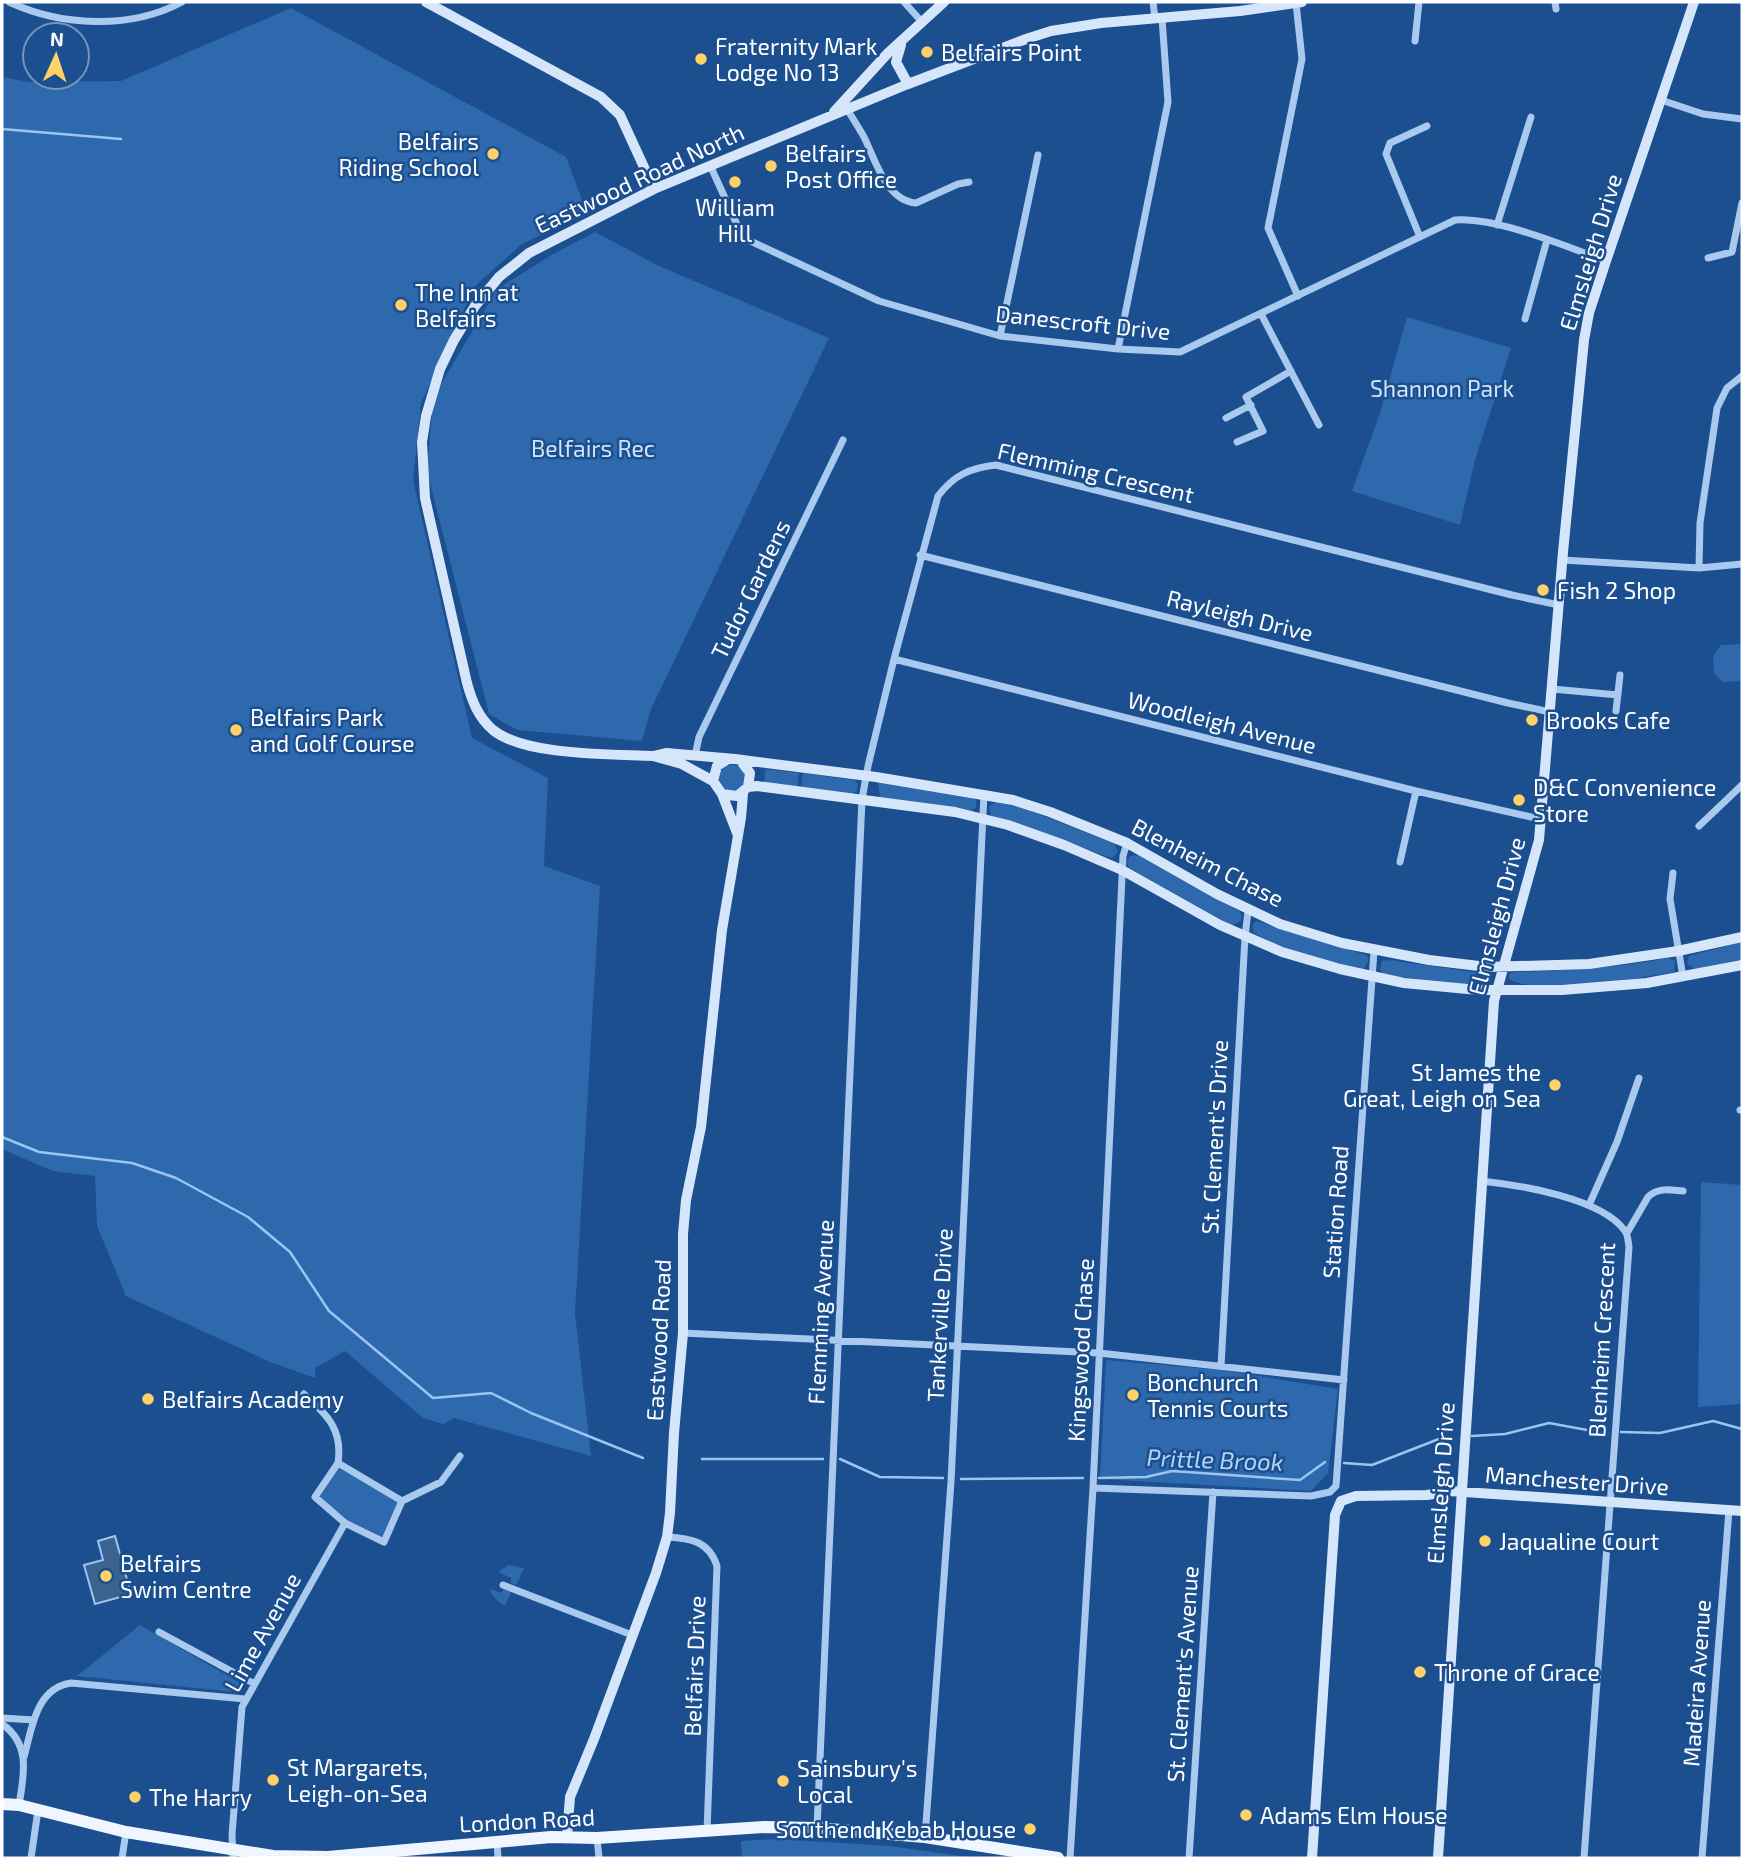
<svg xmlns="http://www.w3.org/2000/svg" width="1744" height="1860" font-family="'Exo 2',sans-serif">
	<rect width="100%" height="100%" fill="#1b4f8f"/>
	<path fill="#2e69ad" d="M291 8 566 157 587 213 522 244 475 286 421 403 413 480 472 738 548 778 544 866 600 886 575 1313 591 1456 454 1418 443 1424 423 1418 345 1351 315 1368V1378L270 1362 126 1296 97 1226 95 1176 53 1171 2 1149V77L29 82 121 81Z
		M595 232 659 266 829 338 651 709 642 741 517 730 489 714 427 471 433 398 497 289 553 254Z
		M1407 317 1511 348 1475 460 1460 525 1352 491 1380 413Z
		M1742 644V681L1723 682 1714 673 1713 657 1721 645Z
		M719 778a13 13 0 1 1 26 0a13 13 0 1 1-26 0Z
		M765 769 799 773 797 788 764 784Z
		M803 773 854 780 858 784 857 790 852 794 801 788Z
		M878 782 975 798 977 806 972 811 880 798Z
		M997 802 1023 808 1115 844 1118 852 1112 858 1108 857 1026 826 991 816 989 806Z
		M1140 855 1239 911 1241 914V921L1233 925 1229 924 1129 868 1127 862 1130 856Z
		M1256 921 1366 955 1369 959 1364 969C1327 961 1285 952 1253 932V924Z
		M1742 942V959L1695 969 1687 964 1689 956Z
		M1668 958 1675 961 1674 972C1645 977 1528 997 1509 978V974L1515 972C1567 970 1618 968 1668 958Z
		M1390 960 1487 974 1492 979 1488 985 1442 983 1384 974 1380 970 1382 961Z
		M1701 1182 1742 1185V1404L1698 1407Z
		M1106 1360 1221 1370 1338 1389 1328 1473 1311 1491 1100 1479Z
		M339 1468 399 1502 383 1537 347 1520 320 1497Z
		M509 1565 524 1568 516 1585 511 1583V1578L498 1572Z
		M504 1588 512 1590 505 1606C499 1602 491 1597 490 1589L501 1593Z
		M140 1625 242 1684 235 1692 77 1676Z
		M778 1839 890 1846 975 1858H742L741 1841Z"/>
	<path fill="#3c6290" stroke="#9cc4f0" stroke-width="2" d="M115 1536 131 1594 95 1604 84 1565 103 1560 98 1541Z"/>
	<g fill="none" stroke-linecap="round" stroke-linejoin="round">
		<path stroke="#9cc4f0" stroke-width="2.5" d="M2 129 121 139
			M2 1137 39 1152 132 1163 176 1178 248 1217 290 1252 329 1311 433 1398 491 1393 531 1413 643 1458
			M1621 1432 1660 1433 1713 1421 1742 1429
			M1472 1436 1505 1434 1549 1423 1598 1432
			M702 1459H823
			M840 1459 880 1477 943 1478
			M1344 1463 1372 1465 1444 1437
			M1099 1478 1146 1477 1172 1471 1300 1480 1325 1462
			M961 1479 1083 1478"/>
		<path stroke="#a9c9ee" stroke-width="7" d="M9 2C61 26 130 30 182 2
			M904 2 922 22
			M1153 2 1155 19
			M1555 2 1556 9
			M1296 3 1302 59 1268 228 1298 296
			M1415 41 1419 2
			M1661 100 1703 114 1742 119
			M847 109C853 119 859 128 864 137 875 159 886 201 916 203L958 184 969 182
			M710 165 739 229 746 239 879 301 1000 336 1118 349 1180 352 1455 220C1497 217 1565 246 1606 261
			M1497 225 1531 117
			M1420 237 1386 154 1390 143 1427 126
			M1708 258 1732 252 1742 203
			M1261 314 1319 425
			M1525 319 1547 240
			M1000 336 1038 155
			M1118 349 1168 102 1162 18
			M1226 418 1251 405
			M1237 442 1263 431 1246 397 1291 371
			M920 555 1508 703 1550 712
			M1562 560 1699 568 1742 564
			M1699 568 1700 523 1717 408 1727 388 1742 376
			M894 659 1416 791 1540 819
			M1552 689 1618 695
			M1616 711 1620 675
			M695 756 699 737 843 440
			M1699 826 1742 785
			M1400 862 1416 791
			M1673 873 1670 899 1683 977
			M1740 1110H1742
			M1481 1181C1519 1185 1602 1198 1625 1231 1628 1235 1628 1241 1629 1247L1584 1858
			M1589 1205 1617 1142 1639 1078
			M1627 1233 1648 1197C1658 1187 1670 1190 1683 1191
			M683 1333 1099 1353 1344 1380
			M1221 1366 1245 937 1248 911
			M304 1394C327 1415 343 1429 338 1463
			M338 1463 402 1501 384 1542 345 1523 315 1497Z
			M1093 1488 1311 1496 1330 1492 1336 1486 1374 951
			M402 1501 441 1482 460 1456
			M667 1537C690 1538 709 1541 717 1566L707 1831
			M503 1585 632 1635
			M159 1632 253 1683
			M2 1718 34 1720
			M2 1724C31 1744 24 1775 19 1805
			M24 1757C32 1728 36 1688 71 1683L245 1699
			M817 1828 862 799 868 766 894 659 938 496C954 475 970 468 996 465L1512 595 1559 605
			M925 1837 951 1482 984 794
			M597 1838 599 1858
			M497 1841 498 1858
			M31 1858 38 1810
			M122 1858 126 1832
			M233 1858 232 1835 242 1707 345 1523
			M1070 1858 1093 1488 1123 856 1127 843
			M1189 1858 1213 1492
			M1702 1858 1729 1510"/>
		<path stroke="#d6e6fa" stroke-width="10" d="M426 2 601 97 620 115 654 189
			M1302 2 1240 11 1101 23 1051 31 1026 39 908 84 654 189 529 253 499 277 475 306 454 340 440 369 426 416 422 442 425 498 467 683C472 701 478 717 493 730 525 756 612 754 653 756L666 753 735 759 876 777 1013 800 1050 812 1127 843 1217 894 1280 924 1342 943 1429 960 1487 967 1589 964 1678 951 1742 937
			M901 45 896 62 908 84
			M834 112 888 53 944 2
			M653 756 682 764 713 781
			M728 759 717 766 713 781 722 794 737 833
			M748 787 757 786 955 812 1008 825 1064 845 1122 870 1220 925 1282 952 1340 969 1404 983 1478 990H1562L1647 983 1742 965
			M722 794 737 796 748 787 750 773 740 760
			M567 1836 570 1797 594 1739 656 1573 667 1537 670 1513 674 1433 683 1333V1234L686 1200 701 1127 722 930 741 818 743 793
			M1312 1858 1335 1515 1341 1501 1356 1496 1427 1495 1450 1491 1742 1511
			M1438 1858 1494 1001 1539 840 1563 552 1584 340 1589 313 1606 261 1694 2"/>
		<path stroke="#f0f6ff" stroke-width="12" d="M2 1804 19 1805 126 1832 273 1856 328 1857 551 1837 597 1838 764 1827 817 1828 925 1837 1058 1858"/>
	</g>
	<g fill="#ffd166" stroke="#1b4f8f" stroke-width="2.5">
		<circle cx="927" cy="52" r="7"/>
		<circle cx="701" cy="59" r="7"/>
		<circle cx="493" cy="154" r="7"/>
		<circle cx="771" cy="166" r="7"/>
		<circle cx="735" cy="182" r="7"/>
		<circle cx="401" cy="305" r="7"/>
		<circle cx="1543" cy="590" r="7"/>
		<circle cx="1532" cy="720" r="7"/>
		<circle cx="236" cy="730" r="7"/>
		<circle cx="1519" cy="800" r="7"/>
		<circle cx="1555" cy="1085" r="7"/>
		<circle cx="1133" cy="1395" r="7"/>
		<circle cx="148" cy="1399" r="7"/>
		<circle cx="1485" cy="1541" r="7"/>
		<circle cx="106" cy="1576" r="7"/>
		<circle cx="1420" cy="1672" r="7"/>
		<circle cx="273" cy="1780" r="7"/>
		<circle cx="783" cy="1781" r="7"/>
		<circle cx="135" cy="1797" r="7"/>
		<circle cx="1246" cy="1815" r="7"/>
		<circle cx="1030" cy="1829" r="7"/>
	</g>
	<g text-anchor="middle" dominant-baseline="central" stroke-width="5" stroke-linejoin="round" paint-order="stroke">
		<g font-size="23" fill="#fff" stroke="#1b4f8f" text-anchor="start">
			<text x="715" y="46">Fraternity Mark<tspan x="715" dy="26">Lodge No 13</tspan></text>
			<text x="941" y="52">Belfairs Point</text>
			<text x="479" y="141" text-anchor="end">Belfairs<tspan x="479" dy="26">Riding School</tspan></text>
			<text x="785" y="153">Belfairs<tspan x="785" dy="26">Post Office</tspan></text>
			<text x="735" y="207" text-anchor="middle">William<tspan x="735" dy="26">Hill</tspan></text>
			<text x="415" y="292">The Inn at<tspan x="415" dy="26">Belfairs</tspan></text>
			<text x="1557" y="590">Fish 2 Shop</text>
			<text x="250" y="717">Belfairs Park<tspan x="250" dy="26">and Golf Course</tspan></text>
			<text x="1546" y="720">Brooks Cafe</text>
			<text x="1533" y="787">D&amp;C Convenience<tspan x="1533" dy="26">Store</tspan></text>
			<text x="1541" y="1072" text-anchor="end">St James the<tspan x="1541" dy="26">Great, Leigh on Sea</tspan></text>
			<text x="1147" y="1382">Bonchurch<tspan x="1147" dy="26">Tennis Courts</tspan></text>
			<text x="162" y="1399">Belfairs Academy</text>
			<text x="1499" y="1541">Jaqualine Court</text>
			<text x="120" y="1563">Belfairs<tspan x="120" dy="26">Swim Centre</tspan></text>
			<text x="1434" y="1672">Throne of Grace</text>
			<text x="287" y="1767">St Margarets,<tspan x="287" dy="26">Leigh-on-Sea</tspan></text>
			<text x="797" y="1768">Sainsbury's<tspan x="797" dy="26">Local</tspan></text>
			<text x="149" y="1797">The Harry</text>
			<text x="1260" y="1815">Adams Elm House</text>
			<text x="1016" y="1829" text-anchor="end">Southend Kebab House</text>
		</g>
		<g font-size="23" fill="#fff" stroke="#1b4f8f">
			<text transform="translate(639 178) rotate(-25)">Eastwood Road North</text>
			<text transform="translate(1590 252) rotate(-73)">Elmsleigh Drive</text>
			<text transform="translate(1083 322) rotate(6)">Danescroft Drive</text>
			<text transform="translate(1096 472) rotate(13)">Flemming Crescent</text>
			<text transform="translate(750 589) rotate(-64)">Tudor Gardens</text>
			<text transform="translate(1240 615) rotate(14)">Rayleigh Drive</text>
			<text transform="translate(1222 722) rotate(14)">Woodleigh Avenue</text>
			<text transform="translate(1208 862) rotate(27)">Blenheim Chase</text>
			<text transform="translate(1496 916) rotate(-75)">Elmsleigh Drive</text>
			<text transform="translate(1214 1137) rotate(-87)">St. Clement's Drive</text>
			<text transform="translate(1335 1212) rotate(-86)">Station Road</text>
			<text transform="translate(820 1312) rotate(-87)">Flemming Avenue</text>
			<text transform="translate(939 1315) rotate(-87)">Tankerville Drive</text>
			<text transform="translate(658 1340) rotate(-87)">Eastwood Road</text>
			<text transform="translate(1601 1340) rotate(-87)">Blenheim Crescent</text>
			<text transform="translate(1080 1350) rotate(-87)">Kingswood Chase</text>
			<text transform="translate(1577 1480) rotate(4)">Manchester Drive</text>
			<text transform="translate(1440 1483) rotate(-86)">Elmsleigh Drive</text>
			<text transform="translate(262 1632) rotate(-61)">Lime Avenue</text>
			<text transform="translate(694 1666) rotate(-88)">Belfairs Drive</text>
			<text transform="translate(1182 1674) rotate(-86)">St. Clement's Avenue</text>
			<text transform="translate(1696 1683) rotate(-86)">Madeira Avenue</text>
			<text transform="translate(527 1820) rotate(-3)">London Road</text>
		</g>
		<g font-size="23" fill="#cfe3fa" stroke="#1b4f8f">
			<text x="1442" y="388">Shannon Park</text>
			<text x="593" y="448">Belfairs Rec</text>
		</g>
		<g font-size="24" font-style="italic" fill="#b5d3f5" stroke="#1b4f8f">
			<text transform="translate(1215 1459) rotate(2)">Prittle Brook</text>
		</g>
	</g>
	<rect width="1744" height="1860" fill="none" stroke="#ffffff" stroke-width="7"/>
	<g transform="translate(56 56) rotate(3)"><circle r="33" fill="#1b4f8f" stroke="#7695bc" stroke-width="2"/>
	<path d="M0-5L12 26L0 18L-12 26Z" fill="#ffd166"/>
	<text y="-10" font-size="19" font-weight="bold" text-anchor="middle" fill="#ffffff">N</text>
	</g>
</svg>
